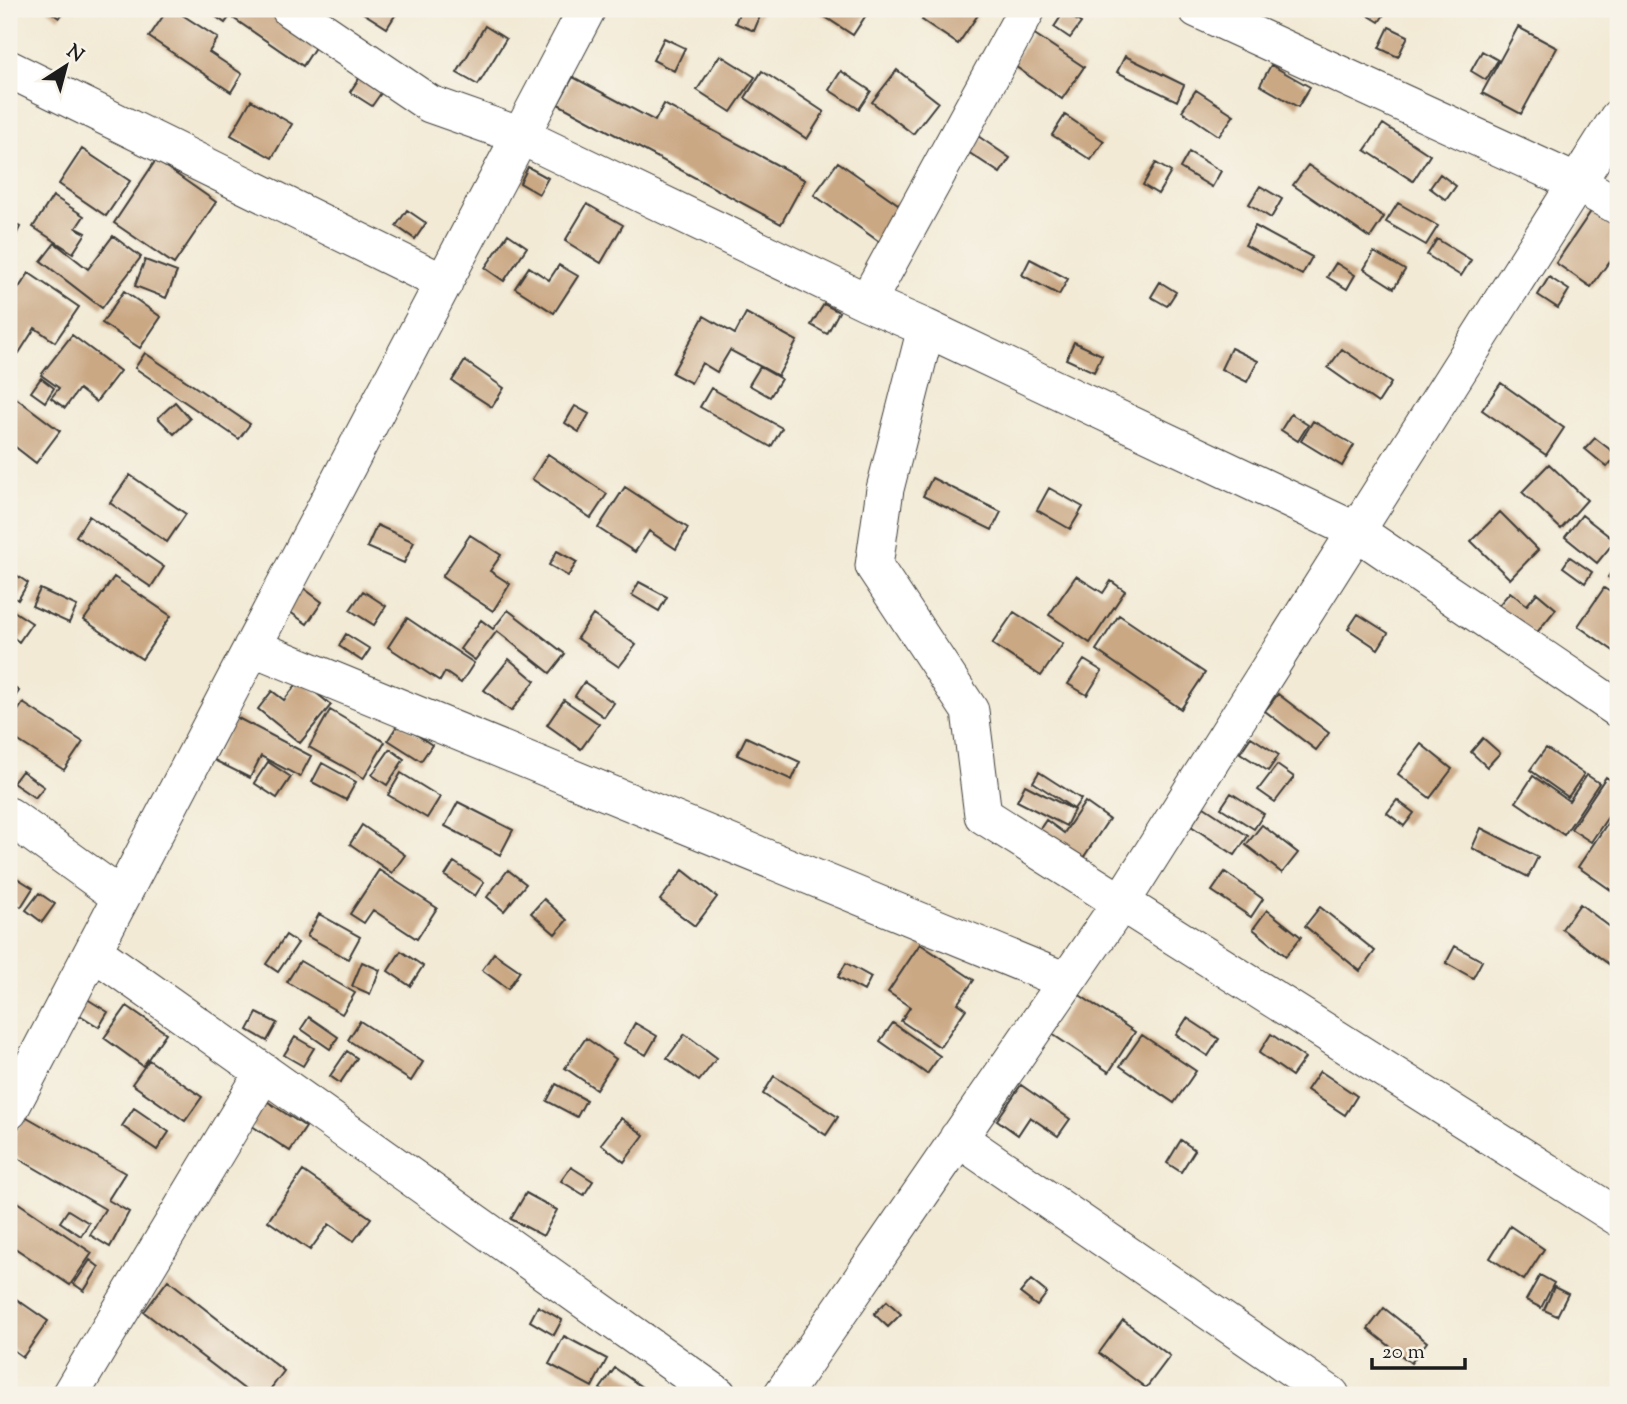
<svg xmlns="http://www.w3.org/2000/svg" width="1627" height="1404" font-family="'Sorts Mill Goudy',serif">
	<rect width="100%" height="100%" fill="#f7f3e8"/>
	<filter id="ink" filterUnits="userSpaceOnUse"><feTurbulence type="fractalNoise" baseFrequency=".0143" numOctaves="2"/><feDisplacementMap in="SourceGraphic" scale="14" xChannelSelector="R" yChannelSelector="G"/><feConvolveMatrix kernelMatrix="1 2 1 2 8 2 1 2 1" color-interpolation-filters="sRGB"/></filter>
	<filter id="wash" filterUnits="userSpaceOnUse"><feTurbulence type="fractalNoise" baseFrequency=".00686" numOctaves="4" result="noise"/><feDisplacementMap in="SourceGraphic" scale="28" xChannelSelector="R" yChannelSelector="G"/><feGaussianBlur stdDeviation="1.57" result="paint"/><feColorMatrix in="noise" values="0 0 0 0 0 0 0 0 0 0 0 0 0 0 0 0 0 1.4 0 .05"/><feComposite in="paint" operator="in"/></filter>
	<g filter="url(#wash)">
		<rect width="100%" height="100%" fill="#f2ead5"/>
		<g id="blocks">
			<path fill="#caa884" d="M47 9H66L59 18Z
				M168 9H173L218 38 209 52 242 74 231 92 149 37Z
				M205 9H235L225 23Z
				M239 9H272L319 41 303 66 233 18Z
				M357 9H399L387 28Z
				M741 9H763L754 31 735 23Z
				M813 9H870L853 35Z
				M929 9H982L958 44 922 20Z
				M1358 9H1388L1379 22Z
				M1064 12 1081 23 1070 38 1054 27Z
				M485 26 506 39 478 85 457 73Z
				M1389 27 1408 36 1398 57 1379 48Z
				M1518 27 1557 48 1521 114 1482 93Z
				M1033 33 1084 67 1062 99 1012 64Z
				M664 38 685 48 674 71 653 60Z
				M1482 51 1498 60 1486 80 1471 71Z
				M720 55 755 77 731 112 697 90Z
				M1125 56 1184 85 1177 101 1117 72Z
				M1271 65 1310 87 1298 107 1260 85Z
				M897 70 938 102 913 134 872 102Z
				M364 71 386 86 372 106 350 92Z
				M762 71 824 112 807 139 745 98Z
				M841 71 871 91 859 109 829 90Z
				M573 77 655 121 664 104 805 180 781 224 558 104Z
				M1196 90 1234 115 1219 136 1182 111Z
				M251 100 292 124 272 158 231 135Z
				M1065 115 1104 141 1091 160 1052 135Z
				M1383 124 1430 155 1413 181 1365 150Z
				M975 134 1010 158 1000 173 965 150Z
				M82 149 130 181 106 216 59 184Z
				M1189 152 1221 171 1212 187 1180 168Z
				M156 160 216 202 174 264 114 223Z
				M838 162 905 209 881 243 814 195Z
				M1156 163 1171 172 1158 194 1143 185Z
				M1308 165 1384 217 1370 238 1293 185Z
				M528 167 548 178 539 194 520 183Z
				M1440 174 1456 186 1446 200 1430 188Z
				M1260 186 1282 199 1271 218 1249 204Z
				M53 196 84 216 76 228 86 233 73 253 33 227Z
				M1398 203 1438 226 1426 245 1386 222Z
				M587 204 623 225 601 263 565 241Z
				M1594 207 1618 223V268L1609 262 1591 287 1556 263Z
				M407 210 426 223 415 239 396 226Z
				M9 221 20 227 12 243 9 242Z
				M1255 226 1312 257 1302 275 1245 245Z
				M508 234 527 247 504 281 485 268Z
				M113 236 141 257 102 308 41 261 55 243 88 269Z
				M1437 239 1471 260 1461 276 1427 255Z
				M1374 252 1405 270 1394 288 1364 269Z
				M1030 259 1068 279 1059 295 1022 275Z
				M145 260 177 272 166 298 135 286Z
				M1336 263 1355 275 1347 289 1327 277Z
				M559 265 578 276 554 313 515 288 529 267 549 280Z
				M29 273 79 307 55 342 35 328 19 353 9 345V302Z
				M1549 277 1569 290 1558 308 1538 295Z
				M1160 282 1176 292 1167 306 1151 297Z
				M124 291 161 317 140 348 102 323Z
				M824 304 839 312 827 334 811 325Z
				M746 313 797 341 778 376 730 350 717 372 702 363 691 383 672 373 704 316 735 334Z
				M72 335 120 371 96 402 79 389 65 408 51 398 59 388 41 375Z
				M1074 342 1102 355 1094 372 1066 359Z
				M1231 348 1258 361 1247 382 1221 369Z
				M1342 349 1391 383 1378 403 1328 368Z
				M145 353 250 424 239 439 135 368Z
				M465 361 504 388 492 407 452 381Z
				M760 367 781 379 770 397 749 385Z
				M41 378 54 388 45 402 31 392Z
				M1501 383 1564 428 1546 455 1482 410Z
				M711 388 782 428 771 447 700 407Z
				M16 398 60 431 36 463 9 442V409Z
				M175 402 190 419 174 434 158 418Z
				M575 406 589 414 579 432 565 423Z
				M1291 414 1308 425 1298 441 1281 430Z
				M1313 421 1354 445 1342 466 1301 441Z
				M1595 438 1617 455 1607 467 1585 449Z
				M548 454 607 494 591 518 532 479Z
				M1549 464 1587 500 1561 529 1522 492Z
				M130 475 186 514 167 542 110 503Z
				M932 478 1001 512 992 530 923 496Z
				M625 487 688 528 676 549 649 531 635 552 598 528Z
				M1049 488 1083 507 1070 529 1037 510Z
				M1500 512 1538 550 1510 579 1471 541Z
				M1582 515 1615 541 1597 563 1565 537Z
				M89 516 164 567 151 587 76 536Z
				M377 525 414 542 404 563 367 547Z
				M470 535 501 555 490 571 510 584 493 611 442 577Z
				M557 551 577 562 568 576 549 565Z
				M1570 557 1592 572 1585 583 1563 567Z
				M1618 562V584L1608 577Z
				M9 570 28 583 18 600 9 594Z
				M1076 576 1103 593 1111 581 1125 591 1090 643 1049 615Z
				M114 577 171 616 142 659 84 620Z
				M639 582 667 597 659 611 632 595Z
				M302 587 322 602 307 624 286 609Z
				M1604 588 1618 597V654L1578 626Z
				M40 589 77 606 69 623 32 606Z
				M363 591 386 606 374 625 350 610Z
				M1510 592 1527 605 1537 593 1556 609 1535 635 1498 606Z
				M9 608 32 623 19 642 9 634Z
				M508 610 565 654 550 673 497 631 475 660 460 649 481 620 493 629Z
				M1014 612 1063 644 1041 676 992 644Z
				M1358 614 1388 633 1378 649 1348 629Z
				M593 615 636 645 619 667 577 638Z
				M1119 615 1205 673 1181 709 1096 650Z
				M407 618 474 663 461 683 445 672 440 681 388 647Z
				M346 634 370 649 362 661 339 646Z
				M509 659 535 681 511 711 484 690Z
				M1084 660 1102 671 1087 695 1068 684Z
				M300 680 331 705 300 743 258 709 272 691 284 700Z
				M584 682 614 703 604 717 575 696Z
				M9 684 19 691 9 706Z
				M1278 694 1329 733 1316 750 1265 711Z
				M564 700 599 724 581 749 547 725Z
				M23 703 83 742 64 770 9 735V725Z
				M330 710 385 742 364 778 309 747Z
				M236 717 311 756 300 777 261 756 250 778 214 760Z
				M399 723 432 745 421 761 388 740Z
				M746 737 800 762 792 780 737 755Z
				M1251 737 1279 755 1268 771 1240 753Z
				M1483 738 1500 753 1487 767 1471 752Z
				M1421 744 1452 769 1430 798 1398 774Z
				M1546 748 1584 774 1568 797 1530 770Z
				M390 749 404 759 387 785 372 775Z
				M268 762 291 777 277 798 254 783Z
				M322 763 356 782 346 800 312 782Z
				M1277 765 1294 777 1275 802 1258 790Z
				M22 771 44 787 35 798 13 783Z
				M1039 772 1081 799 1074 809 1033 782Z
				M401 773 440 797 427 818 388 795Z
				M1587 775 1599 783 1564 835 1516 802 1533 776 1569 801Z
				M1606 777 1618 785V802L1591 842 1571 829Z
				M1025 785 1074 810 1066 826 1017 801Z
				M1231 793 1264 814 1254 829 1221 808Z
				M1397 800 1414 813 1404 826 1387 813Z
				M458 802 513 830 500 855 445 826Z
				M1085 802 1109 819 1079 864 1036 835 1046 820 1064 833Z
				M1204 807 1248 836 1235 855 1191 826Z
				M1615 812 1618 814V895L1578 867Z
				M362 825 405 855 392 873 350 844Z
				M1262 825 1298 853 1282 873 1246 845Z
				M1481 828 1538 857 1528 877 1472 848Z
				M454 862 484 882 475 896 445 876Z
				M379 870 437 908 417 939 373 910 364 923 350 914Z
				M508 870 526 884 504 911 487 897Z
				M683 870 717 897 695 926 660 900Z
				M1225 872 1263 899 1251 917 1212 891Z
				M9 873 33 888 21 907 9 900Z
				M39 893 55 904 42 922 26 910Z
				M544 899 567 920 555 934 531 913Z
				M1580 904 1618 933V954L1610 965 1562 929Z
				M1320 907 1375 951 1360 971 1305 926Z
				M1267 910 1301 937 1286 956 1253 929Z
				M319 914 360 937 348 959 307 936Z
				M286 935 298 943 278 972 266 964Z
				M920 944 974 980 958 1003 966 1009 940 1047 901 1021 910 1007 888 992Z
				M1455 946 1482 961 1473 978 1446 963Z
				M401 951 423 966 410 986 388 971Z
				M494 953 520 971 508 989 482 970Z
				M300 961 355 993 342 1014 287 982Z
				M362 962 380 970 370 994 352 986Z
				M846 963 871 977 864 991 838 977Z
				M1078 994 1135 1032 1109 1072 1052 1034Z
				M87 999 108 1012 99 1027 78 1014Z
				M127 1006 166 1033 143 1066 104 1038Z
				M257 1013 277 1023 267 1041 248 1030Z
				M309 1017 338 1037 330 1049 301 1029Z
				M1187 1018 1219 1039 1208 1056 1176 1035Z
				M360 1021 423 1062 411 1081 348 1040Z
				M635 1023 657 1036 646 1055 624 1043Z
				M893 1023 940 1056 927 1074 880 1041Z
				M685 1034 717 1058 699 1081 667 1058Z
				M1271 1034 1305 1058 1292 1076 1259 1053Z
				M1142 1035 1196 1071 1174 1103 1120 1066Z
				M295 1037 314 1048 303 1066 284 1055Z
				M586 1038 616 1059 596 1089 565 1068Z
				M347 1051 357 1058 340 1083 330 1076Z
				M149 1060 202 1097 185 1121 132 1084Z
				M1320 1071 1357 1096 1345 1115 1307 1090Z
				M774 1076 838 1117 826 1135 763 1094Z
				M556 1084 586 1100 577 1117 547 1101Z
				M1021 1085 1070 1119 1058 1136 1030 1117 1018 1135 997 1120Z
				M262 1098 306 1127 290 1151 246 1122Z
				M134 1108 169 1132 157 1150 122 1126Z
				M25 1116 125 1173 108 1200 129 1212 110 1247 90 1235 105 1209 9 1153V1144Z
				M621 1118 644 1135 624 1162 601 1144Z
				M1181 1140 1195 1150 1181 1172 1167 1163Z
				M571 1167 593 1181 584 1195 561 1181Z
				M303 1171 371 1218 354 1241 329 1224 310 1250 268 1221Z
				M526 1193 557 1210 543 1236 511 1219Z
				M11 1198 92 1253 70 1285 9 1244V1201Z
				M68 1210 89 1223 81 1236 60 1222Z
				M1510 1226 1544 1249 1524 1280 1490 1258Z
				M90 1260 99 1267 84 1291 74 1284Z
				M1540 1275 1554 1283 1541 1308 1526 1300Z
				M168 1280 284 1371 266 1395H252L144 1312Z
				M1031 1280 1047 1293 1037 1306 1020 1293Z
				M1554 1287 1568 1294 1557 1316 1544 1310Z
				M9 1294 48 1321 23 1357 9 1347Z
				M887 1301 901 1314 888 1327 874 1314Z
				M538 1306 562 1320 554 1335 530 1321Z
				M1384 1308 1427 1342 1411 1363 1368 1329Z
				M1123 1320 1170 1356 1146 1388 1099 1353Z
				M564 1336 607 1359 592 1387 549 1364Z
				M615 1368 653 1395H610L600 1389Z"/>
		</g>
	</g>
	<g filter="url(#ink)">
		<use href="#blocks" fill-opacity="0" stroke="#3c3b38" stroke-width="2"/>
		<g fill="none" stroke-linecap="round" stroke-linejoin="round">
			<defs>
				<path id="minor" d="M290 9 430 104 521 136 867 302 926 328 1356 531 1618 709
					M1197 9 1577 183 1618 206
					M9 69 444 283
					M867 302 1027 9
					M926 328 885 489 874 566 970 711 983 815 1618 1217
					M252 647 1066 981
					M9 816 121 897
					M93 951 718 1395
					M9 1111 587 9
					M958 1138 1331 1395
					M70 1395 264 1072
					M782 1395 1122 901 1618 118"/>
			</defs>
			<use href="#minor" stroke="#3c3b38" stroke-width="39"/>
			<use href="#minor" stroke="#fff" stroke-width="37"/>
		</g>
	</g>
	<rect width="1627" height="1404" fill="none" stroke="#f7f3e8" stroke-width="35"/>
	<g transform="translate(66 66) rotate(36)" stroke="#f7f3e8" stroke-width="5" paint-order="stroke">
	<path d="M0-5L12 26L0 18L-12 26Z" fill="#1c1c1c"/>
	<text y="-10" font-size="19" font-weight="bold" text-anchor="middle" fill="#1c1c1c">N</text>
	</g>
	<path d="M1372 1358v10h93v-10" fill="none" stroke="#1c1c1c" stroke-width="3.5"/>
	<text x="1382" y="1358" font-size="21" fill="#1c1c1c" stroke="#f7f3e8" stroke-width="5" paint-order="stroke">20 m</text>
</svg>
